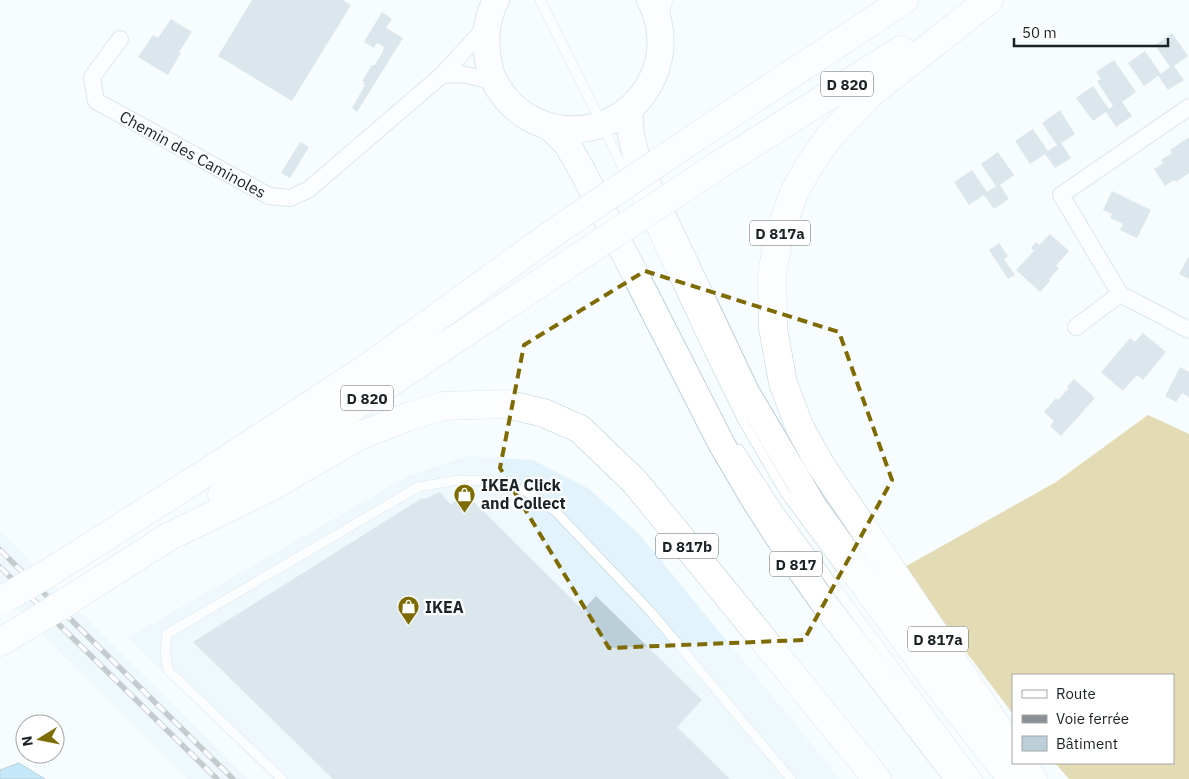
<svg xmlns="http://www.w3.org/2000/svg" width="1189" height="779" font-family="'IBM Plex Sans',sans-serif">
	<rect width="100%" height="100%" fill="#f7fcfe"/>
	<path fill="#e2f3fc" d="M468 456 533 460 589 489 640 535 840 779H272L128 638 408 476Z
		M0 531 151 683 247 779H188L63 655 0 591Z"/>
	<path fill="#c8b35b" d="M1148 415 1189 434V779H1069L1055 763H1173V675H1013V714L903 568 1056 482Z"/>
	<path fill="#86d1f4" stroke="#669db6" d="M19 763 45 779H0V770Z"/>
	<path fill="#bbcfd9" d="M252 0H343L351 5 292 101 218 56Z
		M382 12 392 19 386 28 403 38 357 112 352 108 365 85 363 84 364 82 362 81 372 65H375L383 51 384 47 377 43 374 48 364 42Z
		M171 19 192 32 179 52 181 53 168 75 138 57 153 35 158 38Z
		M1172 33 1188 56 1174 66 1184 80 1168 90 1158 76 1144 86 1128 63 1145 51 1161 74 1170 67 1155 45Z
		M1114 60 1136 92 1122 102 1132 116 1116 127 1106 112 1093 121 1076 98 1093 86 1109 109 1113 106 1097 81 1101 79 1096 72Z
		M1060 110 1075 134 1061 143 1071 158 1055 168 1045 154 1030 164 1015 141 1033 129 1048 151 1057 145 1042 123Z
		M1189 137V173L1176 182 1174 180 1165 186 1154 169 1163 163 1161 160 1172 153 1170 150Z
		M300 142 309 147 290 178 281 173Z
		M998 152 1014 175 1000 185 1009 199 994 209 984 195 969 205 954 182 972 170 987 192 996 186 981 164Z
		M1112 191 1151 210 1137 238 1120 230 1123 224 1110 218 1112 214 1103 210Z
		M1050 234 1069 251 1056 266 1059 268 1049 279 1050 281 1040 292 1016 270 1034 251 1031 248 1036 242 1039 245Z
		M999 243 1008 256 1004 259 1015 275 1008 279 989 250Z
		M1189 256V279L1179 274Z
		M1143 333 1166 352 1143 380 1137 375 1123 391 1101 372 1130 338 1135 342Z
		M1180 367 1189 372V397L1182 393 1176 402 1165 396Z
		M1074 379 1095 398 1061 436 1050 426 1054 421 1044 412 1056 398 1058 400 1069 388 1067 387Z
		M440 492 451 505 464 492 583 610 596 596 702 700 677 727 730 779H333L193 642 422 498 425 499Z"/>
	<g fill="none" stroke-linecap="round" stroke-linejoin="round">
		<defs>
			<path id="lane" d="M540 0 602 124 711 356 744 423 785 493 937 699 1000 779
				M739 449 779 511 978 779
				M282 779 168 670 165 649 167 634 418 487 458 480 496 481 527 492 555 511 651 612 791 779"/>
			<g id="street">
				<path id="s1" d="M120 39 92 77 96 101 269 196 290 198 308 190 442 75 486 27"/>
				<path d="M442 75 461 74 480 78 497 84"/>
				<path d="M1120 294 1189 330"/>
				<path d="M1076 327 1120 294 1061 195 1189 107"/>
			</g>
			<path id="primary" d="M496 0C487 18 485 32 487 52 488 60 489 70 493 78 525 147 622 146 653 77 664 52 663 24 650 0
				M629 109 631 135 638 164 746 392 814 507 882 602 986 741 1019 779
				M549 126 567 144 584 174 721 443 755 501 792 558 823 602 959 779"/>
			<path id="highway" d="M989 0 871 93 829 137 809 166 794 193 779 235 772 274 773 328 783 383 800 428 820 464 1013 750
				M656 11 658 0
				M696 137 904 0
				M714 168 901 50
				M222 495 567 265
				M47 574 209 471 370 366 549 236
				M71 599 170 536 271 487 359 436 407 417 443 406 506 404 544 413 580 429 635 482 877 779
				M0 642 29 625
				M1022 763 1033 779"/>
		</defs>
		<use href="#lane" stroke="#bbcfd9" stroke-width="10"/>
		<use href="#street" stroke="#bbcfd9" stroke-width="18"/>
		<use href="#primary" stroke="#bbcfd9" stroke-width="28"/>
		<use href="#highway" stroke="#bbcfd9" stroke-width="29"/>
		<use href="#lane" stroke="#fff" stroke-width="9"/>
		<use href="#street" stroke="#fff" stroke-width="16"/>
		<use href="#primary" stroke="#fff" stroke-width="26"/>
		<use href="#highway" stroke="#fff" stroke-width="28"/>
		<defs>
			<path id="rail" d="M0 550 233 779
				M0 567 217 779"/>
		</defs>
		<use href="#rail" stroke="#8a9093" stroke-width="5.5"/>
		<use href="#rail" stroke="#fff" stroke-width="4" stroke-dasharray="11" stroke-linecap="butt"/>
		<defs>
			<path id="highway-bridge" d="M549 236 696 137
				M567 265 714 168
				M7 597 47 574
				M29 625 71 599"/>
		</defs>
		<use href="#highway-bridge" stroke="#bbcfd9" stroke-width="29" stroke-linecap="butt"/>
		<use href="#highway-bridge" stroke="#fff" stroke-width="28"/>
	</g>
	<path d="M0 0H1189V779H0ZM645 271 839 332 892 480 804 640 609 648 500 468 524 345Z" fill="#f7fcfe" fill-opacity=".55" fill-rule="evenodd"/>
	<path fill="none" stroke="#7f6b04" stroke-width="4" stroke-dasharray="10 6" stroke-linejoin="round" d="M645 271 839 332 892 480 804 640 609 648 500 468 524 345Z"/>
	<defs>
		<symbol id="shop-pin" viewBox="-11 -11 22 30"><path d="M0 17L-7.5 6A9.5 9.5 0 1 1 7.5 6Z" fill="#7f6b04" stroke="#fff"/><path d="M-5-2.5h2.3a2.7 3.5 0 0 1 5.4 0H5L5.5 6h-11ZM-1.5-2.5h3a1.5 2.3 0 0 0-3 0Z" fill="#fff"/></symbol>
	</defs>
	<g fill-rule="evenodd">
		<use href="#shop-pin" x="452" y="482" width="25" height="34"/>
		<use href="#shop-pin" x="396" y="594" width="25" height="34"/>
	</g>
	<g text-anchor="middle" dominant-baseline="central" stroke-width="4.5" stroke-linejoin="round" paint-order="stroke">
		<g fill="#fff" stroke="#5f6567" stroke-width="1">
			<rect x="821" y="71.5" width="52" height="25" rx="4"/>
			<rect x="750" y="220.5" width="60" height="25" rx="4"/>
			<rect x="341" y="385.5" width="52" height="25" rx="4"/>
			<rect x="656" y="533.5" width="62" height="25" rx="4"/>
			<rect x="770" y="551.5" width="52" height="25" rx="4"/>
			<rect x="908" y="626.5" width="60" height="25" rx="4"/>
		</g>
		<g font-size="15" font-weight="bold" fill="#1b2326">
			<text x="847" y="84">D 820</text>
			<text x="780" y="233">D 817a</text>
			<text x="367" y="398">D 820</text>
			<text x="687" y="546">D 817b</text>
			<text x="796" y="564">D 817</text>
			<text x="938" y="639">D 817a</text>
		</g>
		<g font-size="16" fill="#1b2326" stroke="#fff">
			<text stroke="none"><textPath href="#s1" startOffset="182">Chemin des Caminoles</textPath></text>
		</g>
		<g font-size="16" font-weight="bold" fill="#1b2326" stroke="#fff" text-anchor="start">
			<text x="481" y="485">IKEA Click<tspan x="481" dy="18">and Collect</tspan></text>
			<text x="425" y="607">IKEA</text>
		</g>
	</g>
	<rect x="1012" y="674" width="162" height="90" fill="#ffffff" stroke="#a4a7a8"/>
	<rect x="1022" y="690" width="25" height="8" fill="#ffffff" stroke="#a4a7a8"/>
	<text x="1056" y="699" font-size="15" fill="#1b2326">Route</text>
	<rect x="1022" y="715" width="25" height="8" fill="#8a9093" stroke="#a4a7a8"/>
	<text x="1056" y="724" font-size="15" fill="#1b2326">Voie ferrée</text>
	<rect x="1022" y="736" width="25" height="15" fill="#bbcfd9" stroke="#a4a7a8"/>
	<text x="1056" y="749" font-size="15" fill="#1b2326">Bâtiment</text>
	<g transform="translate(40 739) rotate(260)"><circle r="24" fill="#ffffff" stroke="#a4a7a8"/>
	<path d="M0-4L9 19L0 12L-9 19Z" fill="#7f6b04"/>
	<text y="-8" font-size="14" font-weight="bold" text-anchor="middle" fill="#1b2326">N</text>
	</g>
	<path d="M1014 38v8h154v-8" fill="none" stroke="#1b2326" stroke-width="2.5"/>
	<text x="1022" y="38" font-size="15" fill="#1b2326" stroke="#ffffff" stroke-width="4" paint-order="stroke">50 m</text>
</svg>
